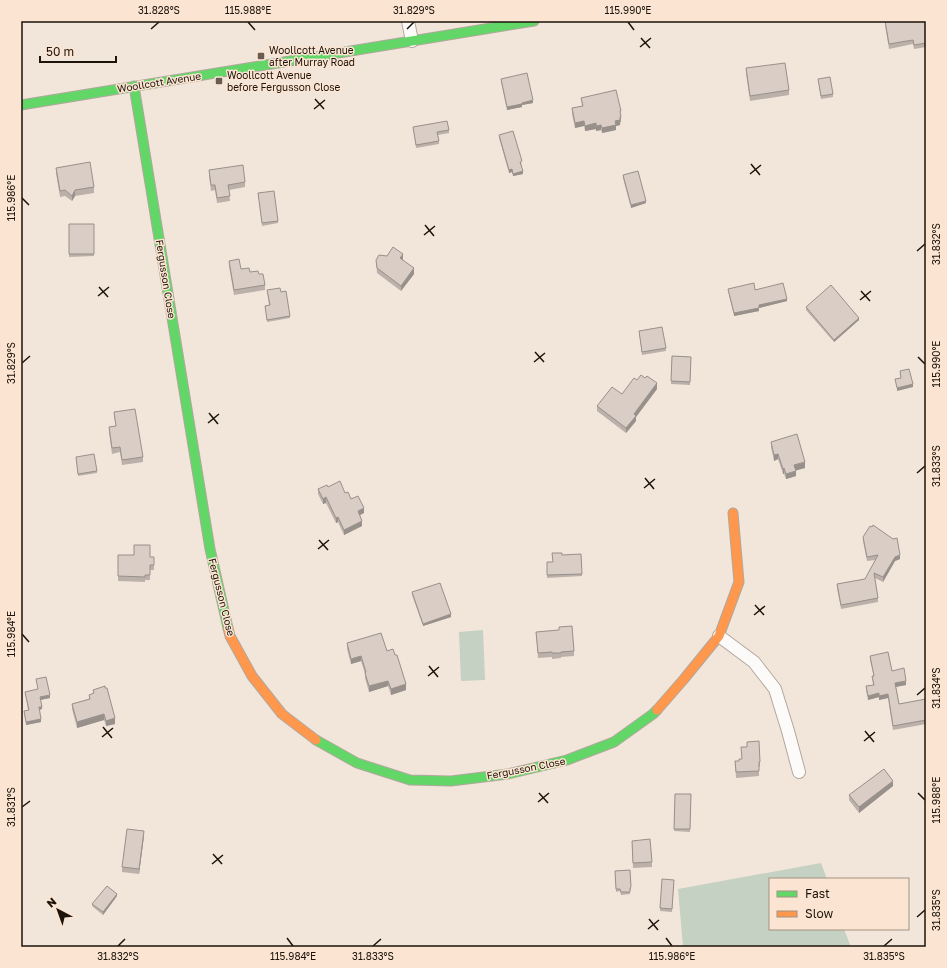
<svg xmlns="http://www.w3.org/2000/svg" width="947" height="968" font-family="'Golos Text',sans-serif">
	<rect width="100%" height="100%" fill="#f2e6db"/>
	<path fill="#c5d1c3" d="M483 630 485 680 461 681 459 632Z
		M821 863 827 879H770V929H844L851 947H683L678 889Z"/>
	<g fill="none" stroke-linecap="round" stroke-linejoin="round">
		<defs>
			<path id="street" d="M408 21 412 41
				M719 636 754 662 775 689 788 731 799 772"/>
			<path id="fast" d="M134 86 210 549 228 628
				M21 105 534 21
				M316 740 357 763 410 780 451 781 508 774 567 760 614 742 653 714 657 710"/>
			<path id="slow" d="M228 628 230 636 252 676 282 714 316 740
				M657 710 684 679 719 636 739 582 733 513"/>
		</defs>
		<use href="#street" stroke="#b2a79e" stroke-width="14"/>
		<use href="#fast" stroke="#b2a79e" stroke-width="11"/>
		<use href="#slow" stroke="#b2a79e" stroke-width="11"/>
		<use href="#street" stroke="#fdfbfa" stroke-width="12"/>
		<use href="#fast" stroke="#63d668" stroke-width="9"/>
		<use href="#slow" stroke="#ff974d" stroke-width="9"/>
	</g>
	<path fill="#bbb0aa" d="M885 21H926V47L914 49 913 44 889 49 885 25Z
		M746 68 789 90V95L750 101 746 73Z
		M501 79 533 103 522 105V107L507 110 501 82Z
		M818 79 833 94V97L821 99Z
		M581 98 621 116V122H620V125L616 126V130L602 133 601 130 596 131V129L585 131 584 126 575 128 572 114V108L582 106Z
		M413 127 449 130V133L438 135 439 144 416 148Z
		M499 135 522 164H521L523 174 513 176 512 172 509 173 499 138Z
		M56 168 94 187V193L75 196 72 201 65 196 60 197 56 173Z
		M209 170 245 182V187L229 190 230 201 217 203 215 190 211 191 209 175Z
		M623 175 646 203 631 208 623 178Z
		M258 193 278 221V223L262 226Z
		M69 224H94V256L69 257Z
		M376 260H403L414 274 401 291 377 273Z
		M229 261 241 269 250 272 259 274 265 285V290L234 295 229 266Z
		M728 289 755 290 787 301 759 308V311L734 316 728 291Z
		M267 290 281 292 290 316V318L267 322 265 306 269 305Z
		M806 307 859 320 834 342 806 310Z
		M639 331 666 348V351L642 355Z
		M672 356 691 357 690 385 671 384Z
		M637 380 657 389 636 417V421L626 433 597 411V406L622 394Z
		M114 412 143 457V462L122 465 120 452 112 454 109 432V427L116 426 114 417Z
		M771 442 805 468 796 470V476L786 479 784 474H783L778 459 774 461 771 447Z
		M76 457 97 471V473L78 476Z
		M328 487 345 493 364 513 360 515 362 526 344 535 338 522 336 523 326 503 323 504 318 494V489Z
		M863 537 900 559 895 561 883 582 875 578 878 598V602L841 609 837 588V584L865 579 876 560 867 561 863 541Z
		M118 555 150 557 154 562V570H150V580H145V582L118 581Z
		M562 555 582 574V576L547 578V562H552Z
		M412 592 451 617 423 626 412 595Z
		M536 632 574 651V656L561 657V658L552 659V657L538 658Z
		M347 643 387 651 406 690 391 695 388 686 369 692 365 678V674L361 661 351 664 347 649Z
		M870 656 892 671 906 685 896 687 899 704 926 699V724L893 730 888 698 879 700V697L868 700 866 690V686L873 685 872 676H874L870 660Z
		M36 679 50 698 40 700 42 709 39 710 41 722 26 725 24 711 28 710 25 692 38 690Z
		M93 690 115 724 106 726 104 720 77 728 72 709V704L89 699V695L93 694Z
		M735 761 760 762V767H759V776L736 778Z
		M893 786 859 813 849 800V795Z
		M675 794H691L690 832 674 831Z
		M144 836 139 874 122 872V867Z
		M632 841 652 862V867L633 868Z
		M630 870 631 890H630V894L621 895 620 891 616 892 615 871Z
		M674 880 672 912 660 911V908Z
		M117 896 103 915 92 906V904Z"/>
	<path fill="#98908b" d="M533 100V103L522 105V107L507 110V107L522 103Z
		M620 117H621L620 125 616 126V130L602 133V128L615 121Z
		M584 121V126L575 128V123Z
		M596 123V129L585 131V126Z
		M601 125V130L596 131V126Z
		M512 169V172L509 173V170Z
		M523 171V174L513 176V174Z
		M75 190V196L72 201V196Z
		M646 201V203L631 208V205Z
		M403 254V260L400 263V258Z
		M414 268V274L401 291V286Z
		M787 299V301L759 308V305Z
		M759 308V311L734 316V313Z
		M859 318V320L834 342V340Z
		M657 383V389L636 417V421L626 433V428L634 414Z
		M913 384V387L897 391V388Z
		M778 454V459L774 461V455Z
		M805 462V468L794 471V465Z
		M784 468V474H783V469Z
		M796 471V476L786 479V474Z
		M326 497V503L323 504V499Z
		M364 508V513L358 516V511Z
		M338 517V522L336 523V518Z
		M362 521V526L344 535V530Z
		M900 555V559L895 561 883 582V577L895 557Z
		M451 614V617L423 626V624Z
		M361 656V661L351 664V659Z
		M388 681V686L369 692V686Z
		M906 681V685L895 687V683Z
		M406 684V690L391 695V689Z
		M879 693V697L868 700V696Z
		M888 694V698L879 700V696Z
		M50 695V698L40 700V697Z
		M39 707H42V709L39 710Z
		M104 714V720L77 728V722Z
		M115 718V724L106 726V721Z
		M41 719V722L26 725V722Z
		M893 781V786L859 813V807Z
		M144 831V836L139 874V869Z
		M117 894V896L103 915V912Z"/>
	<path fill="#d9cdc6" stroke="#98908b" d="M885 21H926V43L914 45 913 40 889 44Z
		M785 63 789 90 750 96 746 68Z
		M527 73 533 100 522 103V104L507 107 501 79Z
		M830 77 833 94 821 96 818 79Z
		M616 90 621 111H620L621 117H620V120L615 121 616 125 602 128 601 125 596 126V123L585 126 584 121 575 123 572 108 583 106 581 98Z
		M447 121 449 130 437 132 439 141 416 145 413 127Z
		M513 131 522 161 520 162 523 171 513 174 512 169 509 170 499 135Z
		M90 162 94 187 75 190 72 196 65 190 60 191 56 168Z
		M243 165 245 182 228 185 230 196 217 198 215 185H211L209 170Z
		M638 171 646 201 631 205 623 175Z
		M274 191 278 221 262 223 258 193Z
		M69 224H94V254H69Z
		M393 247 403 254 400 258 414 268 401 286 377 268 376 260 379 255 387 256Z
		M239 259 241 269 249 268 250 272 258 271 259 274H263L265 285 234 290 229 261Z
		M754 283 755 290 783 283 787 299 759 305V308L734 313 728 289Z
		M831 285 859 318 834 340 806 307Z
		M280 288 281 292 286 291 290 316 267 320 265 306 270 305 267 290Z
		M662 327 666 348 642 352 639 331Z
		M672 356 691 357 690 382 671 381Z
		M909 369 913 384 897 388 895 379 901 378 900 371Z
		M641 375 645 378 647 376 657 383 634 414 636 416 626 428 597 406 612 387 622 394 634 378 637 380Z
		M135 409 143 457 122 460 120 447 112 448 109 427 116 426 114 412Z
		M797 434 805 462 794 465 796 471 786 474 784 468 783 469 778 454 774 455 771 442Z
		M94 454 97 471 78 474 76 457Z
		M340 481 345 493 348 492 351 499 358 496 364 508 358 511 362 521 344 530 338 517 336 518 326 497 323 499 318 489 327 485 328 487Z
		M873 525 893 539 897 538 900 555 895 557 883 577 874 573 878 598 841 605 837 584 865 579 878 555 867 557 863 537 870 526 872 527Z
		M134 545H150V557H154V565H150V575H145V577L118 576V555H134Z
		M552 553H562V555L581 554 582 574 547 575V562H553Z
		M440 583 451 614 423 624 412 592Z
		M572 626 574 651 561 652V653H552V652L538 653 536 632 559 630V627Z
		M381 633 387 651 393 649 395 655H397L406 684 391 689 388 681 369 686 365 673 366 672 361 656 351 659 347 643Z
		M888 652 892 671 904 668 906 681 895 683 899 704 926 699V720L893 726 888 694 879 696V693L868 696 866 686 874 685 872 676H874L870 656Z
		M46 677 50 695 40 697 42 707H39L41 719 26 722 24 711 29 710 25 692 38 689 36 679Z
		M105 686V688H107L115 718 106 721 104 714 77 722 72 704 90 699 89 695 94 693 93 690Z
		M759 741 760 762H759V771L736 772 735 761H739V759H742L741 747H747V742Z
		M884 769 893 781 859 807 849 795Z
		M675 794H691L690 829H674Z
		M127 829 144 831 139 869 122 867Z
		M650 839 652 862 633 863 632 841Z
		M630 870 631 887 630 888V892H621L620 889H616L615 871Z
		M662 879 674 880 672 909 660 908Z
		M107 886 117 894 103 912 92 904Z"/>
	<path fill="none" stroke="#1c130a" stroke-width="1.5" d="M248 22 255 30M628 22 634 30M151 29 159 22M407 29 414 22M641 38 650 48M640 47 651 38M315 99 324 109M314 109 325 100M751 164 760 175M750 174 761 165M22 198 29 205M425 225 434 236M424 235 435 226M917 251 925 244M99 287 108 297M861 291 870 301M98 296 109 287M860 300 871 291M535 352 544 362M918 357 925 364M534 362 545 353M22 363 30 356M209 413 218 424M208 423 219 414M917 473 925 466M645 478 654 489M644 488 655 479M319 540 328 550M318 549 329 540M755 605 764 615M754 615 765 606M22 634 29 642M429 666 438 677M428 676 439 667M917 695 925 688M103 727 112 738M865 731 874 742M102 737 113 728M864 741 875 732M539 793 548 803M918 793 925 800M538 802 549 793M22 807 30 801M213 854 222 864M212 864 223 855M917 917 925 910M649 919 658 930M648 929 659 920M287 938 293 946M666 938 672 946M118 946 125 939M373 946 381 939M884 946 892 939"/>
	<g fill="#675d53" stroke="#fbe5d2" stroke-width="1.5">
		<rect x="257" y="52" width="8" height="8" rx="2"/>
		<rect x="215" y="77" width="8" height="8" rx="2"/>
	</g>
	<g text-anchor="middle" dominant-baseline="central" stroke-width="3" stroke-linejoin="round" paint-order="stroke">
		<g font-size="10" fill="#1c130a" stroke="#fbe5d2" text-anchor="start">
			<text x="269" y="50">Woollcott Avenue<tspan x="269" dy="12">after Murray Road</tspan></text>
			<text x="227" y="75">Woollcott Avenue<tspan x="227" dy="12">before Fergusson Close</tspan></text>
		</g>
		<g font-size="10" fill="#1c130a" stroke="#fbe5d2">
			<text transform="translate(159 82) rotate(-9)">Woollcott Avenue</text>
			<text transform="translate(166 279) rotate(81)">Fergusson Close</text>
			<text transform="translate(222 597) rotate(76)">Fergusson Close</text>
			<text transform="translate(526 768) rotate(-11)">Fergusson Close</text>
		</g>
	</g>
	<rect width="947" height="968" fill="none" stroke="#fbe5d2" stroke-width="44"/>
	<rect x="769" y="878" width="140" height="52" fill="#fbe5d2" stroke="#a29182"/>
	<rect x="777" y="891" width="20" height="6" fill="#63d668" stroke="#a29182"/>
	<text x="805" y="898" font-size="12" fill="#1c130a">Fast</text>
	<rect x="777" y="911" width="20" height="6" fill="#ff974d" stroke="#a29182"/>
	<text x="805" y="918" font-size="12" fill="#1c130a">Slow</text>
	<g transform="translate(58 910) rotate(319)" stroke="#fbe5d2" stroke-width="3" paint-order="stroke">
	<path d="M0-3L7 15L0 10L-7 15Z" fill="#1c130a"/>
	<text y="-6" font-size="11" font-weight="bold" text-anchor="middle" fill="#1c130a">N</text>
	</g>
	<path d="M40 56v6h76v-6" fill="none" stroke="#1c130a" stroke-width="2"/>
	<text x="46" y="56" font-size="12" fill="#1c130a" stroke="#fbe5d2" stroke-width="3" paint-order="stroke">50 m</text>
	<rect x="22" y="22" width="903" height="924" fill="none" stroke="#1c130a" stroke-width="1.5"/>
	<g font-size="10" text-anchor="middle" fill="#1c130a">
		<text x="159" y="14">31.828°S</text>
		<text x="248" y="14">115.988°E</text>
		<text x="414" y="14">31.829°S</text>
		<text x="628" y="14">115.990°E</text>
		<text transform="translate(11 198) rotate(-90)" y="4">115.986°E</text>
		<text transform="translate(936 244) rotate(-90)" y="4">31.832°S</text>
		<text transform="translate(11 363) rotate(-90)" y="4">31.829°S</text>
		<text transform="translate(936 364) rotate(-90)" y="4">115.990°E</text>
		<text transform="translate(936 466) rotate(-90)" y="4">31.833°S</text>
		<text transform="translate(11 634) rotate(-90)" y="4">115.984°E</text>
		<text transform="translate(936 688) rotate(-90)" y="4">31.834°S</text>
		<text transform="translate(936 800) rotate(-90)" y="4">115.988°E</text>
		<text transform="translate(11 807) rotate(-90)" y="4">31.831°S</text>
		<text transform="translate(936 910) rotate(-90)" y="4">31.835°S</text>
		<text x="118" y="960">31.832°S</text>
		<text x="293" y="960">115.984°E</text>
		<text x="373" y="960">31.833°S</text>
		<text x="672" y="960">115.986°E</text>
		<text x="884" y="960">31.835°S</text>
	</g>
</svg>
